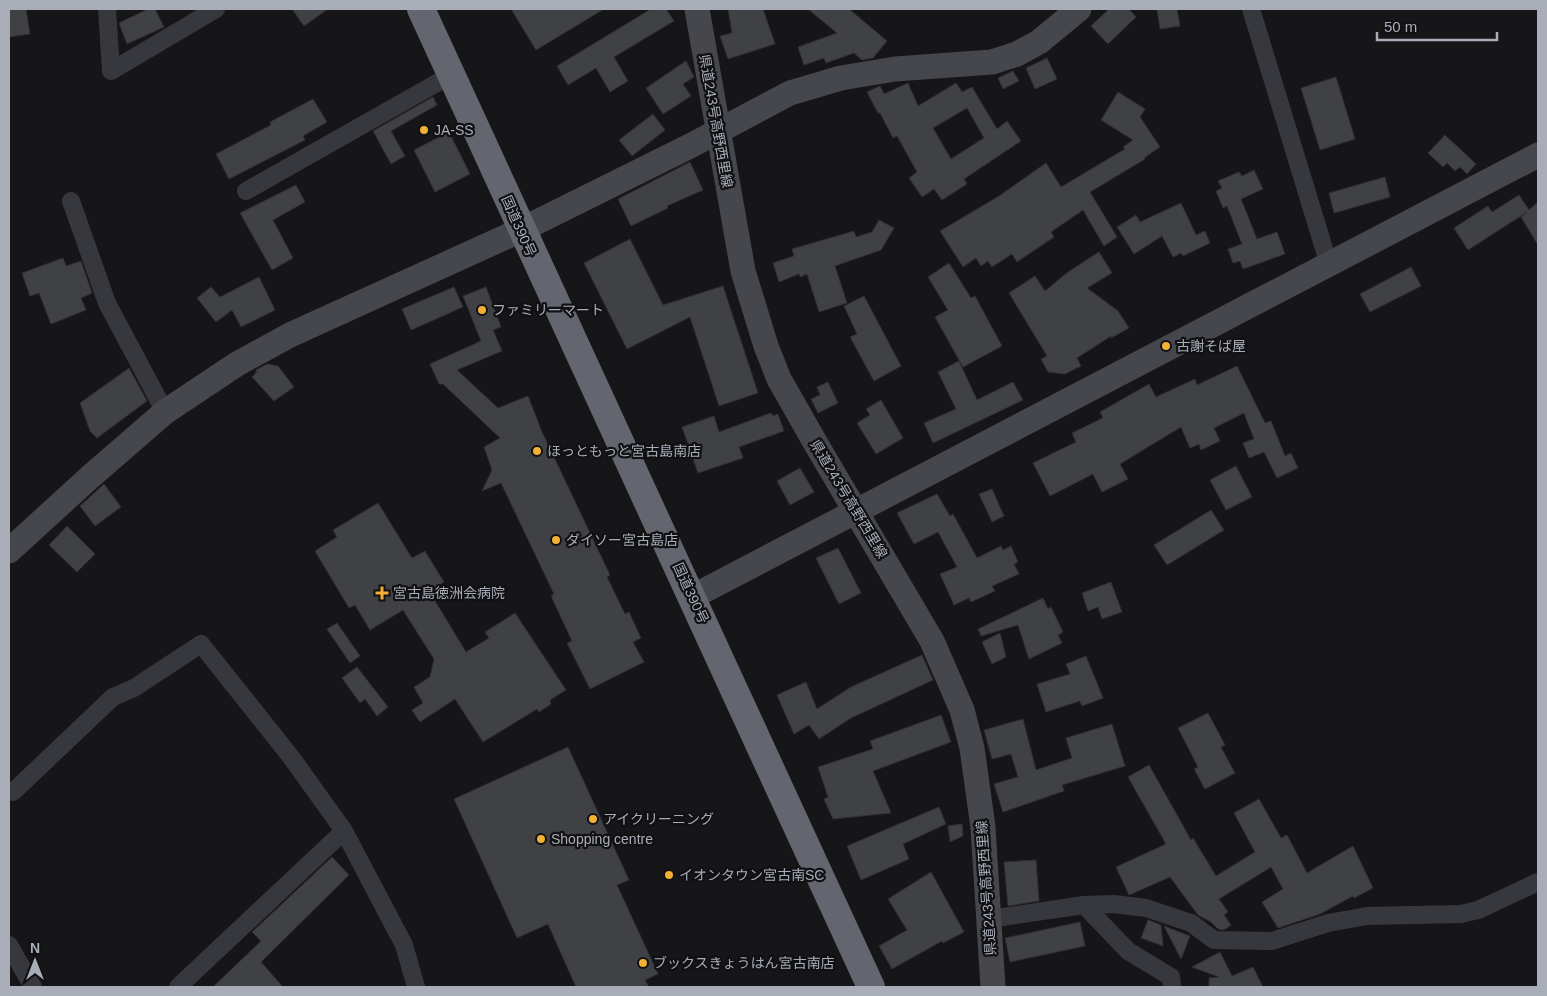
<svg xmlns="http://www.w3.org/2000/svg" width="1547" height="996" font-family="Helvetica,'Noto Sans JP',sans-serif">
	<rect width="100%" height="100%" fill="#161618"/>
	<path fill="#404145" stroke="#303034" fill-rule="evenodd" d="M9 9H26L30 34 9 37Z
		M148 9H155L164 27 127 44 119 23Z
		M292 9H328L304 26Z
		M511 9H604L536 50Z
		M651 9H666L674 21 614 57 628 81 610 92 596 68 568 85 557 66Z
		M728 9H763L775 44 728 59 720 36 732 33Z
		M808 9H849L887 41 873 58 862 60 854 53 826 63 824 58 804 65 798 47 837 33Z
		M1109 9H1129L1136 17 1108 44 1091 26Z
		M1157 9H1177L1180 26 1160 29Z
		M1047 58 1057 79 1035 89 1026 68Z
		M686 61 694 77 683 84 691 96 663 114 646 88Z
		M1013 71 1019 81 1003 89 998 78Z
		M1336 77 1355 139 1320 150 1301 88Z
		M908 83 918 106 956 83 962 92 972 87 997 129 1007 121 1021 141 964 179 967 184 942 200 934 189 922 197 909 178 917 172 897 136 893 138 880 113H878L867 92 880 86 884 94ZM967 108 984 138 951 159 933 128Z
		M1118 92 1145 109 1140 117 1160 147 1144 158 1145 159 1090 192 1117 237 1104 246 1083 210 1051 232 1054 237 1017 262 1012 254 992 267 988 261 981 266 976 258 963 267 940 231 999 196 1046 163 1061 187 1125 149 1123 147 1133 140 1101 120Z
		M433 97 437 105 391 131 405 156 391 164 373 131Z
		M313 99 327 122 303 136 305 140 229 179 216 154 271 125 270 122Z
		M653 114 665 130 632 156 619 140Z
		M449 132 470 174 435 192 414 150Z
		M1445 135 1476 164 1467 174 1460 167 1455 171 1447 163 1443 167 1428 153Z
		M690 162 703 190 667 206 668 208 631 226 618 199Z
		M1254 170 1263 189 1241 199 1257 239 1277 232 1285 254 1243 269 1240 261 1233 263 1228 249 1242 244 1227 206 1223 208 1216 191 1222 188 1218 181 1239 172 1242 176Z
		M1385 177 1390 197 1334 213 1329 193Z
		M296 185 305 202 273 220 293 258 272 270 240 213Z
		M1519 195 1529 210 1538 202V245L1521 217 1527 212 1468 250 1454 228 1488 206 1492 212Z
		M1181 203 1196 235 1205 231 1210 243 1183 256 1181 253 1173 257 1162 236 1134 254 1117 227 1136 215 1140 222Z
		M879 220 894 228 881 250 835 266 847 303 819 312 807 274 800 277 799 274 779 282 773 263 794 256 792 249 854 231 856 237 872 232Z
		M630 239 663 305 723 286 758 393 719 406 690 317 627 349 584 263Z
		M1099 252 1112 273 1087 288 1118 311 1129 328 1111 338V336L1077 358 1081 366 1065 374 1048 372 1041 359 1047 356 1009 293 1035 276 1045 291 1068 272Z
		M63 258 66 266 81 261 92 293 81 298 86 310 51 324 39 293 30 296 22 273Z
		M949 263 971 298 975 296 1002 346 963 367 935 317 948 310 928 277Z
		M1411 267 1421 286 1370 312 1360 294Z
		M259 277 275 310 241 327 232 310 216 322 197 298 211 287 220 297Z
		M454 287 463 307 411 330 402 309Z
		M486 287 501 327 493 330 502 351 457 370 498 408 528 396 542 432 610 575 607 577 625 614 629 612 641 638 633 642 644 662 590 689 567 643 572 641 551 596 554 594 501 483 482 491 492 470 484 447 500 438 443 384H439L430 364 481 341 463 296Z
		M864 296 901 366 874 381 850 337 857 334 844 306Z
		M959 361 977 400 1013 382 1023 400 933 443 924 423 956 409 938 372Z
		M267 364 278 366 294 387 274 401 252 377 256 373V370Z
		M1237 366 1265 423 1271 421 1285 456 1291 453 1298 468 1277 478 1264 452 1249 458 1243 443 1254 439 1244 413 1214 428 1220 441 1201 450 1199 444 1190 448 1181 427 1120 464 1128 479 1102 492 1093 474 1050 496 1033 463 1076 442 1072 433 1103 418 1100 412 1149 384 1156 397 1195 379 1197 385Z
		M129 368 147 401 97 438 90 431 80 403Z
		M828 382 838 403 818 413 811 399 820 395 817 387Z
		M881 400 903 438 876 454 857 423 870 415 866 409Z
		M771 413 773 416 778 414 784 431 739 447 743 458 698 473 682 427 714 416 719 432Z
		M1236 466 1252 497 1226 510 1210 480Z
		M800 468 814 492 790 505 777 481Z
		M104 484 121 507 95 526 80 506Z
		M992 489 1004 516 992 522 979 494Z
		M937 494 950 516 953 514 977 558 1001 546 1003 550 1011 546 1018 562 1014 564 1019 574 992 586 995 591 971 602 969 598 954 605 940 574 957 567 938 532 914 544 897 513Z
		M378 503 412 558 425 551 444 582 429 591 466 652 489 638 485 632 515 613 566 690 550 700 551 704 539 712 537 709 483 742 455 699 420 722 412 710 423 703 414 687 430 677 434 659 403 610 370 630 355 605 349 608 315 551 337 537 333 530Z
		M1211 510 1224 530 1167 565 1154 545Z
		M67 526 95 554 77 572 49 545Z
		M838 548 861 593 839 604 816 558Z
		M1111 582 1122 612 1102 619 1098 607 1088 611 1082 593Z
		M1043 598 1048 609 1051 607 1063 632 1058 635 1062 643 1029 659 1018 625 981 636 978 629Z
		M337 623 360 656 350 663 327 629Z
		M1000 633 1006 657 992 664 982 642Z
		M922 655 933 680 851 718 819 739 809 725 794 734 777 695 806 682 817 709 851 687Z
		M1086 656 1103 698 1082 706 1080 701 1046 712 1037 684 1070 674 1066 664Z
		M357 667 388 707 377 716 365 699 360 703 342 678Z
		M1208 713 1225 745 1221 747 1235 773 1205 789 1194 769 1198 767 1178 728Z
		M941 715 951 742 873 771 891 813 833 819 824 799 828 797 818 767 873 749 870 741Z
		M1023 719 1036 770 1072 758 1066 738 1112 724 1125 766 1062 785 1064 791 1003 812 994 784 1018 777 1011 754 992 759 984 730Z
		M568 747 629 880 617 885 658 974 645 980 649 987H576L548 924 517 938 454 799Z
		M1149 765 1191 840 1193 838 1216 876 1255 852 1234 813 1259 799 1281 838 1287 835 1307 873 1353 846 1373 888 1354 898 1353 896 1320 914 1278 928 1262 902 1283 889 1271 867 1219 899 1228 912 1224 915 1231 925 1224 930 1218 929 1211 922 1198 915 1170 877 1129 895 1116 867 1166 844 1128 777Z
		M939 807 946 824 903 844 909 859 861 880 847 846Z
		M962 824 963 836 950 842 948 826Z
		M332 857 349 875 261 962 283 987H213L261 941 252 932Z
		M1036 860 1039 901 1008 906 1004 862Z
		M931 872 964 932 943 943 942 941 892 969 879 946 907 930 888 899Z
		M1148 920 1161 925 1163 946 1141 938Z
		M1080 922 1085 946 1010 962 1005 938Z
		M1164 926 1190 936 1181 959Z
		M1220 952 1232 976 1253 967 1263 987H1209V978L1219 977 1192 967Z"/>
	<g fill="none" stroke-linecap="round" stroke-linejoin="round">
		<path stroke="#37383d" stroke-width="18" d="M107 9 111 71 216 9
			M1251 9 1329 265
			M246 191 451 75
			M71 201 107 303 165 412
			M13 792 113 697 134 688 201 644 291 757 344 831 404 945 416 987
			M1084 905 1128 951 1171 977 1172 987
			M989 919 1084 905 1114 904 1146 908 1191 923 1214 940 1272 941 1328 923 1367 916 1461 914 1478 910 1538 882
			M9 945 33 987
			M178 987 344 831"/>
		<path stroke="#45474d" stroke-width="25" d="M697 9 743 271 766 346 779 379 816 444 932 641 962 710 972 748 983 827 993 987
			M9 551 90 477 165 412 237 364 290 335 521 230 690 146 790 93 841 78 895 69 992 62 1017 54 1039 42 1079 9
			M692 597 1538 155"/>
		<path stroke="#63666e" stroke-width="28" d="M421 9C570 335 721 661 871 987"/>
	</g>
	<g fill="#f2b134" stroke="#111113" stroke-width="2">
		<circle cx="424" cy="130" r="5"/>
		<circle cx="482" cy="310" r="5"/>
		<circle cx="1166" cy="346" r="5"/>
		<circle cx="537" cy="451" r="5"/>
		<circle cx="556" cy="540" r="5"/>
		<path d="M379.5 585.5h5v5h5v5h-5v5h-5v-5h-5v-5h5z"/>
		<circle cx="593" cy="819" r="5"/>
		<circle cx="541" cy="839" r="5"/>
		<circle cx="669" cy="875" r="5"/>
		<circle cx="643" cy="963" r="5"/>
	</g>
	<g text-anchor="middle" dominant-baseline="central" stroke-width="4.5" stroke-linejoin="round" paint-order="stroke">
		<g font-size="14" fill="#a8adb8" stroke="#111113">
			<text transform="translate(716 121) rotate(80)">県道243号高野西里線</text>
			<text transform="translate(519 226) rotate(66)">国道390号</text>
			<text transform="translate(849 499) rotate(59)">県道243号高野西里線</text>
			<text transform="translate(691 593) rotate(65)">国道390号</text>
			<text transform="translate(986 888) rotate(-94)">県道243号高野西里線</text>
		</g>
		<g font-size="14" fill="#a8adb8" stroke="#111113" text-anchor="start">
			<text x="434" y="130">JA-SS</text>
			<text x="492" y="310">ファミリーマート</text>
			<text x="1176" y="346">古謝そば屋</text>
			<text x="547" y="451">ほっともっと宮古島南店</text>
			<text x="566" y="540">ダイソー宮古島店</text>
			<text x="393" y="593">宮古島徳洲会病院</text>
			<text x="603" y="819">アイクリーニング</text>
			<text x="551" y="839">Shopping centre</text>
			<text x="679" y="875">イオンタウン宮古南SC</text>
			<text x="653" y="963">ブックスきょうはん宮古南店</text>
		</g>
	</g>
	<rect width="1547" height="996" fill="none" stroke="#a8adb8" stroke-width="20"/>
	<g transform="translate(35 961)" stroke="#111113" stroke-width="4" paint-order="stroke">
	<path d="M0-4L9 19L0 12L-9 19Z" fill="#a8adb8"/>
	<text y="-8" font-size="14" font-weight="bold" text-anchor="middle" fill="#a8adb8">N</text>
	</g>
	<path d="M1377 32v8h120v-8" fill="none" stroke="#a8adb8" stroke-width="2.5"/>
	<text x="1384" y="32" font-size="15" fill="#a8adb8" stroke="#111113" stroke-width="4" paint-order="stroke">50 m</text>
</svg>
